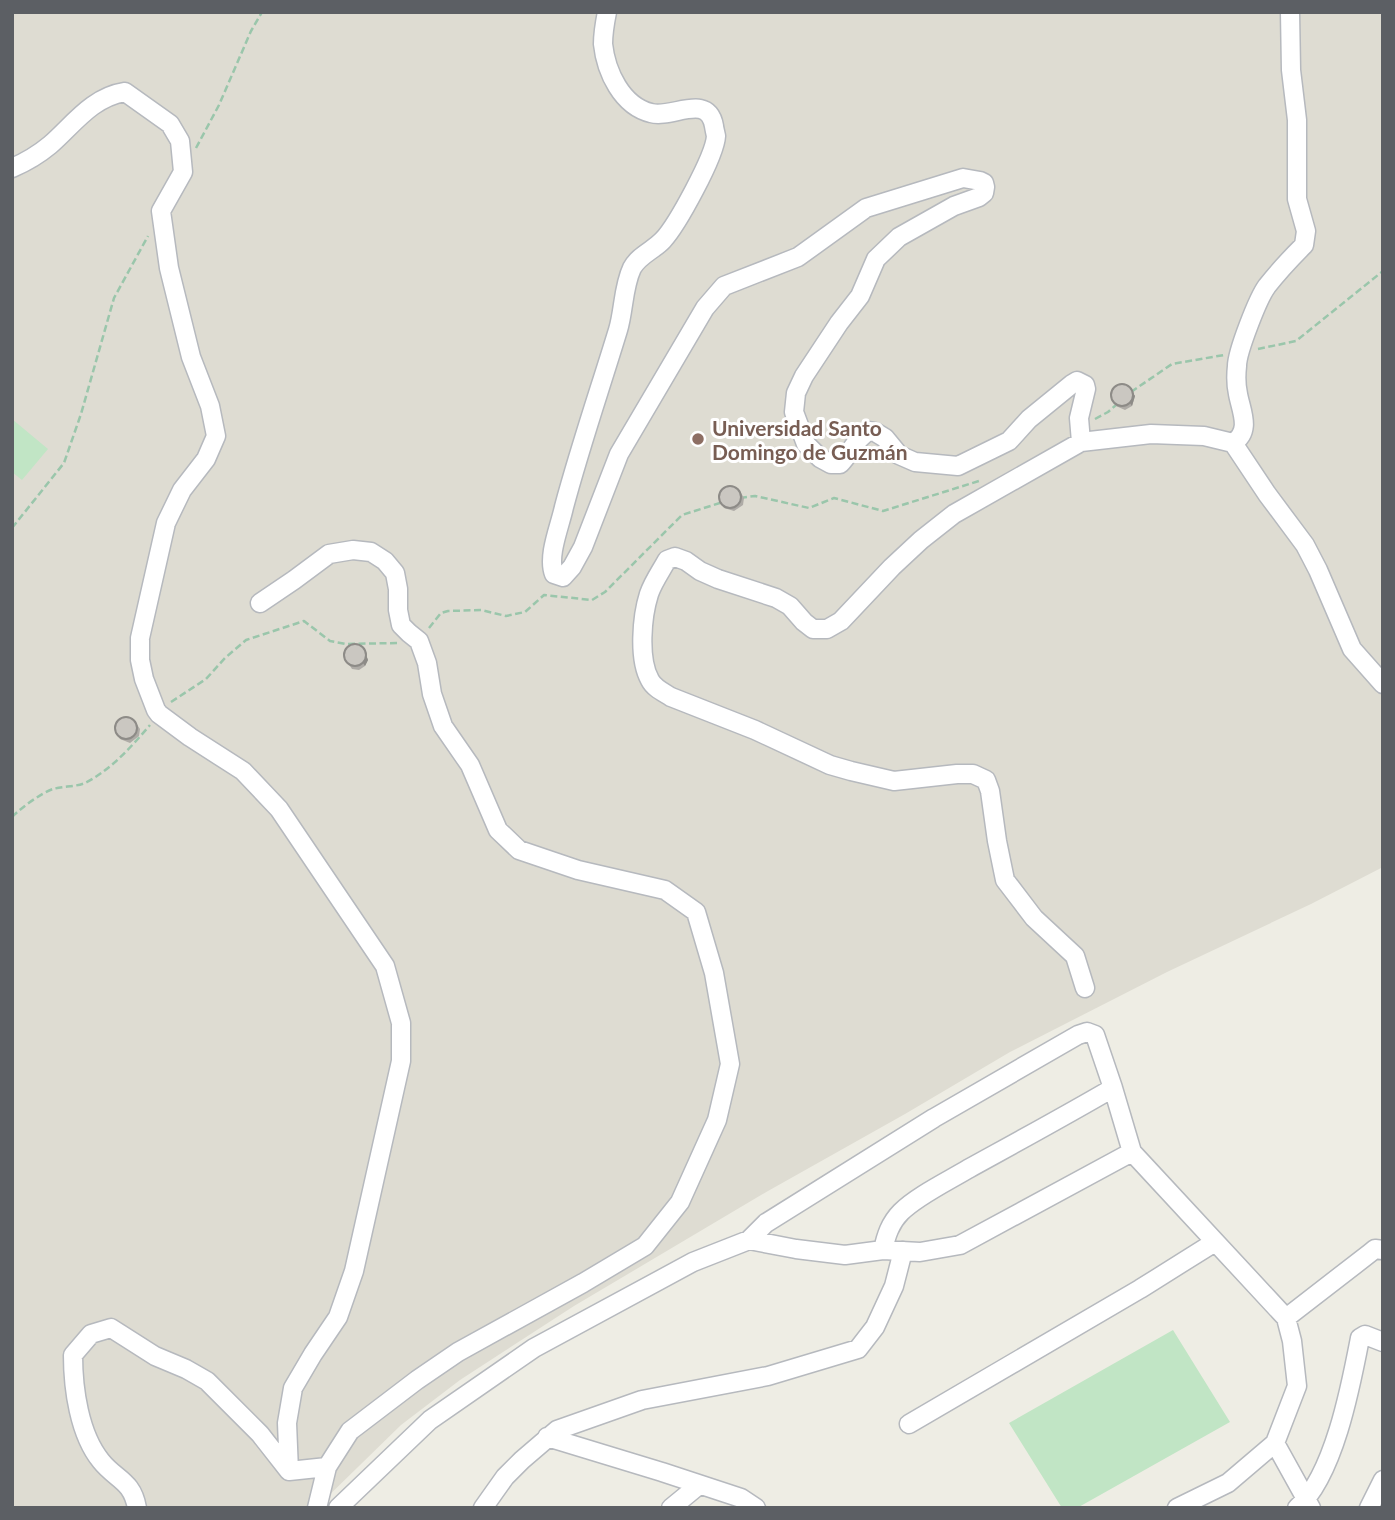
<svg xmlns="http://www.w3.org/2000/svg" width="1395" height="1520" font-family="Lato,sans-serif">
	<rect width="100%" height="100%" fill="#eeede4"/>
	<path fill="#dedcd2" d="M12 12H1383V867L1311 904 1167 972 1010 1052 905 1114 768 1191 574 1306 460 1380 401 1425 316 1508H12Z"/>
	<path fill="#c1e5c5" d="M12 419 48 449 22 480 12 472Z
		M1173 1330 1230 1422 1077 1508H1062L1009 1423Z"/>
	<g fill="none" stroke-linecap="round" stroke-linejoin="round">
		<defs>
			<path id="minor" d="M607 12C605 22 603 34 603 44 606 72 622 106 651 113 672 119 708 92 714 126 714 127 716 136 716 136 715 156 677 225 663 240 654 250 639 255 632 268 623 287 624 310 618 330 600 389 580 447 564 507 560 526 547 556 554 574L563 577 572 567 583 547 619 454 705 308 724 286 798 257 866 208 963 178 980 181 984 183 985 187 984 193 979 197 954 206 899 237 876 259 860 296 839 323 804 376 796 393 794 412 806 444 820 458 831 464H840C851 453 855 439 869 431L875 432 885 438 899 455 915 462 958 466 1009 441 1029 419 1072 384 1077 381 1085 385 1086 389 1079 418 1081 442
				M12 168C26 162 38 155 50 145 73 125 92 97 125 92L170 124 180 141 183 172 161 211 169 268 191 357 210 406 216 436 206 459 182 490 166 523 140 638V660L144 679 156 710 159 714 190 737 243 771 279 809 385 966 401 1023V1061L354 1271 338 1317 313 1354 293 1388 287 1423 289 1471 327 1467
				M1233 443 1267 494 1305 545 1318 570 1352 649 1383 684
				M260 603 294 580 329 554 353 550 371 552 385 561 395 573 398 589V610L401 625 409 633 419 641 427 663 432 694 443 726 470 765 498 830 519 850 578 870 665 890 696 912 714 973 730 1064 717 1120 680 1202 645 1246 583 1283 458 1352 417 1380 350 1431 327 1467 317 1508
				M1085 988 1075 956 1034 918 1005 880 997 841 990 791 986 780 973 774H957L894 781 851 771 830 765 755 730 671 697C663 692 654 688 650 680 638 659 642 616 649 594 653 582 661 571 667 560L675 557 686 561 700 571 718 579 776 598 790 606 804 622 813 629H827L841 621 892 567 921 540 954 514 1081 442 1151 434 1204 436 1233 443C1252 431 1241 411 1238 394 1236 385 1236 375 1237 366 1237 352 1258 298 1267 286 1278 272 1291 258 1304 245L1306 231 1297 199V120L1291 70 1290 12
				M749 1240 766 1223 934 1118 1078 1035 1087 1032 1095 1035 1113 1088 1132 1152 1286 1318 1292 1341 1297 1386 1275 1443 1228 1483 1177 1508
				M883 1250C886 1236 890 1223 901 1212 917 1196 948 1181 968 1169 1017 1142 1065 1116 1113 1088
				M1286 1318 1370 1253 1375 1249 1383 1250
				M909 1424 1140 1289 1215 1242
				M547 1437 662 1472 741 1498 756 1508
				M1275 1443 1311 1508
				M137 1508C132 1480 116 1480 101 1461 79 1434 73 1388 73 1355L91 1334 111 1328 155 1356 186 1369 207 1381 260 1434 289 1471
				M338 1508 430 1420 534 1348 693 1262 749 1240 796 1249 845 1255 883 1250 920 1252 960 1245 1132 1152
				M483 1508 505 1477 522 1460 557 1430 642 1400 768 1376 858 1349 875 1327 894 1286 903 1251
				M671 1508 699 1485
				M1297 1508C1334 1476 1351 1385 1360 1338L1365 1335 1383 1342
				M1369 1508 1383 1480"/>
		</defs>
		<use href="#minor" stroke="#b6b9be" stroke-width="21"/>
		<path stroke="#9ac6ab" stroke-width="2.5" stroke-dasharray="7 3.5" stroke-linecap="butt" d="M196 148 219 105 251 31 262 12
			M1258 349 1296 341 1383 271
			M1131 392 1172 364 1224 355
			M1095 419 1108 412 1116 405
			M740 498 755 496 809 508 834 498 883 511 979 481
			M12 528 64 463 81 414 114 298 148 236
			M429 628 441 613 448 611 481 610 506 616 525 612 544 595 592 600 605 592 682 515 723 502
			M171 702 206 679 225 658 246 640 304 621 330 641 346 644 397 643
			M12 817C21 808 41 793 53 789 63 786 75 787 85 783 112 769 131 747 150 725"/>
		<use href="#minor" stroke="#fff" stroke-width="18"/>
	</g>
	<path fill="#aeaba6" d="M1129 387 1135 396 1132 406 1125 410 1116 406 1113 403Z
		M738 488 744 498 743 505 734 511 724 508 722 505Z
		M363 647 368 660 365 666 359 670 352 669 344 656Z
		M134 720 140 729 139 736 130 743 120 739 118 736Z"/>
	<path fill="#8d8b87" d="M1133 393 1135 396 1132 406 1130 403Z
		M363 647 368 660 365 666 363 663Z"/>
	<path fill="#cac7c1" stroke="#8d8b87" stroke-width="2" d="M1111 395a11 11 0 1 1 22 0a11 11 0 1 1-22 0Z
		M719 497a11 11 0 1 1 22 0a11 11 0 1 1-22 0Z
		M344 655a11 11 0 1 1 22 0a11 11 0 1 1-22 0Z
		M115 728a11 11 0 1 1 22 0a11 11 0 1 1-22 0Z"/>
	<circle fill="#8d6e63" stroke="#fff" stroke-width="2.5" cx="698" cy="439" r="7"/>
	<g text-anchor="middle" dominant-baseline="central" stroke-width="6" stroke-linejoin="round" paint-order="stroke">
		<g font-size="21" font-weight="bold" fill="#785e54" stroke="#fff" text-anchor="start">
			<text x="712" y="427">Universidad Santo<tspan x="712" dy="24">Domingo de Guzmán</tspan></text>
		</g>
	</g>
	<rect width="1395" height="1520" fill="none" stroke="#5c5f64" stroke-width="28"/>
</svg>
